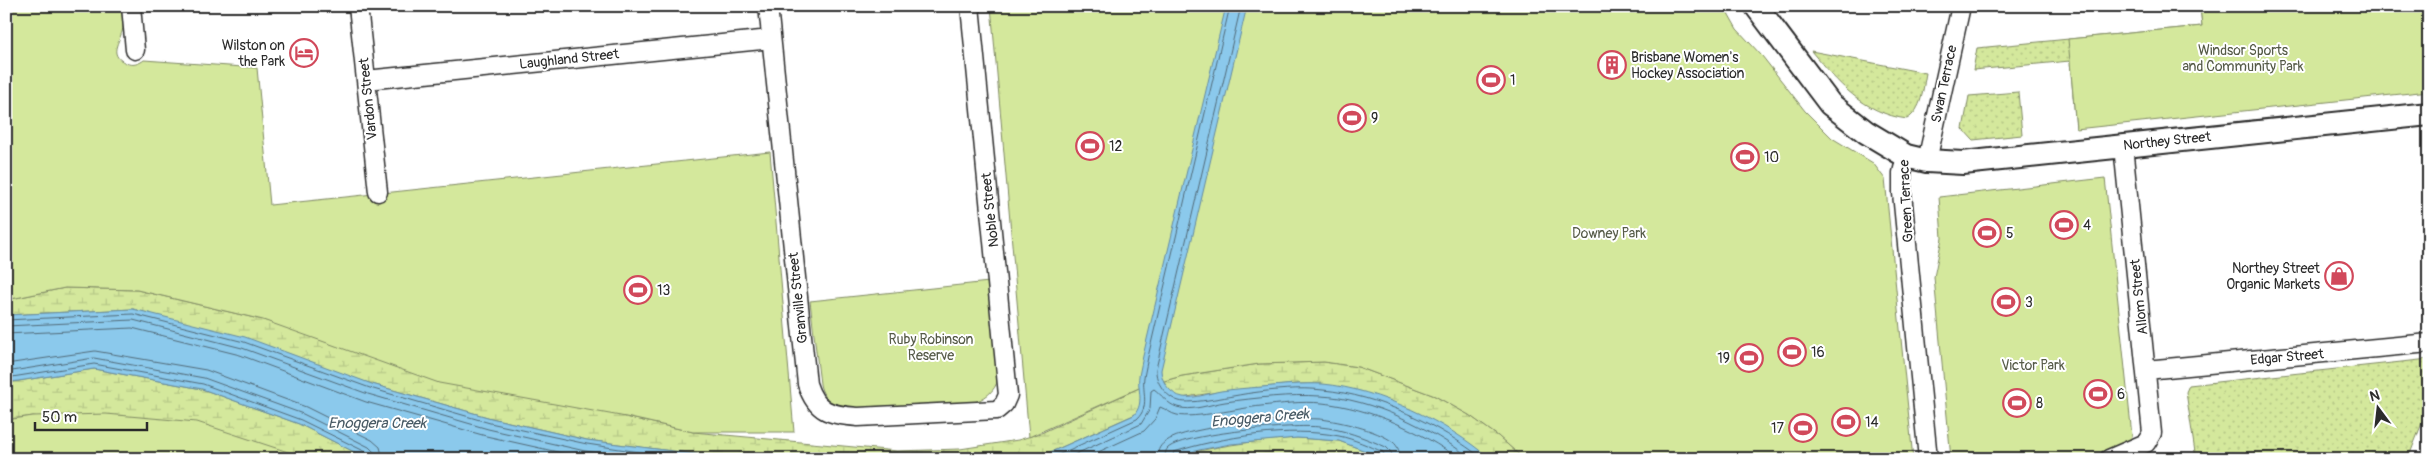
<svg xmlns="http://www.w3.org/2000/svg" width="2435" height="465" font-family="Pangolin,sans-serif">
	<defs>
		<pattern id="grass-dots" width="8" height="8" patternUnits="userSpaceOnUse" patternTransform="scale(1.25)"><rect width="8" height="8" fill="#d4e89c"/><path d="M2 2h.1M6 6h.1" fill="none" stroke="#b6c787" stroke-width="1.8" stroke-linecap="round"/></pattern>
		<pattern id="wetland-marsh" width="20" height="14" patternUnits="userSpaceOnUse" patternTransform="scale(1.25)"><rect width="20" height="14" fill="#d4e89c"/><path d="M1 5h8M5 5V1M11 12h8M15 12V8" fill="none" stroke="#b6c787"/></pattern>
	</defs>
	<rect width="100%" height="100%" fill="#fff"/>
	<filter id="ink" filterUnits="userSpaceOnUse"><feTurbulence type="fractalNoise" baseFrequency=".02" numOctaves="2"/><feDisplacementMap in="SourceGraphic" scale="10" xChannelSelector="R" yChannelSelector="G"/><feConvolveMatrix kernelMatrix="1 2 1 2 8 2 1 2 1" color-interpolation-filters="sRGB"/></filter>
	<g filter="url(#ink)">
		<path fill="url(#grass-dots)" stroke="#808a64" d="M2200 6 2221 16 2076 129 2070 61 1973 70 1977 48 2202 26Z
			M1811 51 1926 73C1923 89 1922 110 1907 119 1863 113 1838 83 1811 51Z
			M2018 92 2022 135 1973 140 1963 129 1969 96Z
			M2429 359V405L2408 459H2196L2186 392 2189 385Z"/>
		<path fill="url(#wetland-marsh)" stroke="#808a64" d="M65 288 137 290 263 320 626 417 693 432 897 451 960 449 1018 440 1041 433 1139 388 1182 376 1259 364 1324 362 1358 367 1435 396 1469 415 1498 436 1524 459H1490L1484 453 1322 384H1296L1224 391 1187 397 1147 409 1035 459H734L587 440 491 418 372 384 133 309 6 315V300Z
			M94 369 202 389 299 424 368 459H301L294 454 33 416 6 420V383Z
			M1297 438 1339 441 1387 459H1168C1211 446 1253 441 1297 438Z"/>
		<path fill="#d4e89c" stroke="#808a64" d="M6 6H121C122 13 123 19 123 26 123 39 105 54 126 63 132 66 139 64 144 60L257 68 270 205 770 152 794 432H693L626 417 439 383 263 320 137 290 65 288 6 300Z
			M991 6H1724L1737 29 1762 56 1805 111 1832 138 1873 163 1885 179 1913 459H1524L1498 436 1469 415 1435 396 1358 367 1324 362 1259 364 1182 376 1139 388 1029 437Z
			M2200 6H2429V91L2076 129 2068 39 2202 26Z
			M2105 178 2132 436 2127 446 2093 459H1951L1934 277 1942 238 1939 197Z
			M989 282 998 379C995 392 984 399 972 403L851 410C837 406 823 401 820 384L810 301Z
			M106 414 197 422 294 454 301 459H6V420L33 416Z"/>
		<path fill="#8bc9ec" stroke="#658a9f" d="M1226 6H1247L1161 370C1161 382 1171 395 1183 397 1195 399 1209 393 1221 391 1234 389 1248 388 1262 387 1282 385 1303 383 1323 384 1378 389 1448 422 1490 459H1387L1339 441 1297 438 1231 444 1199 450 1168 459H1035L1134 415C1145 402 1137 390 1139 376 1140 369 1142 363 1143 356Z
			M133 309 245 337 372 384 491 418 587 440 734 459H368L299 424 202 389 94 369 6 383V315Z"/>
		<g fill="none" stroke-linecap="round" stroke-linejoin="round">
			<path stroke="#516a78" stroke-width="1" d="M1241 6 1156 369C1155 382 1166 397 1179 401 1190 405 1236 395 1251 393 1274 390 1299 387 1323 390 1378 395 1440 425 1483 459
				M6 320 133 314 244 342 370 388 490 423 587 444 685 459
				M6 326 133 320 242 348 368 394 488 429 585 451 641 459
				M6 334 132 328 240 355 366 402 486 436 589 459
				M6 364 95 351 206 370 306 407 372 440 380 447 383 459
				M6 372 94 358 204 378 303 414 369 447 374 452 375 459
				M6 378 94 364 203 384 301 420 366 452 369 459
				M1049 459 1137 419C1150 406 1142 393 1144 377 1145 370 1147 364 1148 357L1230 6
				M1065 459 1141 424 1150 409 1151 391 1154 389C1161 394 1167 404 1177 407 1191 412 1211 404 1225 402 1256 398 1289 394 1320 396 1372 398 1431 429 1472 459
				M1083 459 1144 431 1155 419 1160 407C1166 409 1171 414 1177 415 1194 419 1240 408 1261 406 1280 404 1302 401 1322 403 1370 408 1421 431 1459 459
				M1157 459C1157 452 1159 446 1165 442 1185 426 1292 417 1320 419 1339 421 1377 430 1393 442 1398 446 1400 452 1400 459
				M1165 459C1165 455 1165 451 1168 448 1186 433 1295 424 1320 427 1343 429 1365 438 1386 447L1391 452 1393 459
				M1171 459 1174 452C1222 437 1290 426 1339 436 1354 439 1369 446 1383 452L1386 459"/>
			<defs>
				<path id="minor" d="M131 6 135 50
					M358 6 378 192
					M768 6 807 384C816 412 830 415 858 417L997 410 1004 404 1008 395 970 6
					M366 80 771 39
					M1906 156 1902 173V193L1928 459
					M1927 161 1961 6
					M2146 370 2429 343
					M2109 459 2146 443 2152 433 2123 146"/>
				<path id="tertiary" d="M1756 6 1830 104 1866 132 1906 156 1927 161 1963 163 2429 114"/>
			</defs>
			<use href="#minor" stroke="#2b2b2b" stroke-width="21"/>
			<use href="#tertiary" stroke="#2b2b2b" stroke-width="26"/>
			<use href="#minor" stroke="#fff" stroke-width="18"/>
			<use href="#tertiary" stroke="#fff" stroke-width="22"/>
		</g>
	</g>
	<defs>
		<symbol id="hotel-ring" viewBox="-11 -11 22 22"><circle r="9.5" fill="#fff" stroke="#d1495b" stroke-width="1.5"/><path d="M-6-4.5h1.5V1H6V5H4.5V3h-9V5H-6ZM-4 0a1.8 1.8 0 1 1 3.6 0ZM.5 0V-2.5h3Q6-2.5 6 0Z" fill="#d1495b"/></symbol>
		<symbol id="building-ring" viewBox="-11 -11 22 22"><circle r="9.5" fill="#fff" stroke="#d1495b" stroke-width="1.5"/><path d="M-4-6H4V6H1V3H-1V6H-4ZM-2.5-4.3h1.7v1.8h-1.7ZM.8-4.3h1.7v1.8H.8ZM-2.5-1h1.7V.8h-1.7ZM.8-1h1.7V.8H.8Z" fill="#d1495b"/></symbol>
		<symbol id="stadium-ring" viewBox="-11 -11 22 22"><circle r="9.5" fill="#fff" stroke="#d1495b" stroke-width="1.5"/><path d="M0-5a6.5 5 0 1 0 0 10a6.5 5 0 1 0 0-10ZM-3.5-1.8h7v3.6h-7Z" fill="#d1495b"/></symbol>
		<symbol id="shop-ring" viewBox="-11 -11 22 22"><circle r="9.5" fill="#fff" stroke="#d1495b" stroke-width="1.5"/><path d="M-5-2.5h2.3a2.7 3.5 0 0 1 5.4 0H5L5.5 6h-11ZM-1.5-2.5h3a1.5 2.3 0 0 0-3 0Z" fill="#d1495b"/></symbol>
	</defs>
	<g fill-rule="evenodd">
		<use href="#hotel-ring" x="288" y="37" width="32" height="32"/>
		<use href="#building-ring" x="1596" y="49" width="32" height="32"/>
		<use href="#stadium-ring" x="1475" y="64" width="32" height="32"/>
		<use href="#stadium-ring" x="1336" y="102" width="32" height="32"/>
		<use href="#stadium-ring" x="1074" y="130" width="32" height="32"/>
		<use href="#stadium-ring" x="1729" y="141" width="32" height="32"/>
		<use href="#stadium-ring" x="2048" y="209" width="32" height="32"/>
		<use href="#stadium-ring" x="1971" y="217" width="32" height="32"/>
		<use href="#shop-ring" x="2323" y="260" width="32" height="32"/>
		<use href="#stadium-ring" x="622" y="274" width="32" height="32"/>
		<use href="#stadium-ring" x="1990" y="286" width="32" height="32"/>
		<use href="#stadium-ring" x="1776" y="336" width="32" height="32"/>
		<use href="#stadium-ring" x="1733" y="342" width="32" height="32"/>
		<use href="#stadium-ring" x="2082" y="378" width="32" height="32"/>
		<use href="#stadium-ring" x="2001" y="387" width="32" height="32"/>
		<use href="#stadium-ring" x="1830" y="406" width="32" height="32"/>
		<use href="#stadium-ring" x="1787" y="412" width="32" height="32"/>
	</g>
	<g text-anchor="middle" dominant-baseline="central" stroke-width="4" stroke-linejoin="round" paint-order="stroke">
		<g font-size="14" fill="#2b2b2b" stroke="#fff" text-anchor="start">
			<text x="285" y="45" text-anchor="end">Wilston on<tspan x="285" dy="16">the Park</tspan></text>
			<text x="1631" y="57">Brisbane Women's<tspan x="1631" dy="16">Hockey Association</tspan></text>
			<text x="1510" y="80">1</text>
			<text x="1371" y="118">9</text>
			<text x="1109" y="146">12</text>
			<text x="1764" y="157">10</text>
			<text x="2083" y="225">4</text>
			<text x="2006" y="233">5</text>
			<text x="2320" y="268" text-anchor="end">Northey Street<tspan x="2320" dy="16">Organic Markets</tspan></text>
			<text x="657" y="290">13</text>
			<text x="2025" y="302">3</text>
			<text x="1811" y="352">16</text>
			<text x="1730" y="358" text-anchor="end">19</text>
			<text x="2117" y="394">6</text>
			<text x="2036" y="403">8</text>
			<text x="1865" y="422">14</text>
			<text x="1784" y="428" text-anchor="end">17</text>
		</g>
		<g font-size="14" fill="#555a47" stroke="#fff">
			<text x="2243" y="50">Windsor Sports<tspan x="2243" dy="16">and Community Park</tspan></text>
			<text x="1609" y="233">Downey Park</text>
			<text x="931" y="339">Ruby Robinson<tspan x="931" dy="16">Reserve</tspan></text>
			<text x="2033" y="365">Victor Park</text>
		</g>
		<g font-size="14" fill="#2b2b2b" stroke="#fff">
			<text transform="translate(569 59) rotate(-6)">Laughland Street</text>
			<text transform="translate(1944 84) rotate(-78)">Swan Terrace</text>
			<text transform="translate(368 99) rotate(-96)">Vardon Street</text>
			<text transform="translate(2167 141) rotate(-6)">Northey Street</text>
			<text transform="translate(1906 201) rotate(-93)">Green Terrace</text>
			<text transform="translate(990 210) rotate(-96)">Noble Street</text>
			<text transform="translate(2139 297) rotate(-96)">Allom Street</text>
			<text transform="translate(798 298) rotate(-96)">Granville Street</text>
			<text transform="translate(2287 357) rotate(-5)">Edgar Street</text>
		</g>
		<g font-size="15" font-style="italic" fill="#485a65" stroke="#fff">
			<text transform="translate(1260 418) rotate(-5)">Enoggera Creek</text>
			<text x="377" y="423">Enoggera Creek</text>
		</g>
	</g>
	<rect width="2435" height="465" fill="none" stroke="#fff" stroke-width="25"/>
	<rect x="12" y="12" width="2410" height="440" fill="none" stroke="#2b2b2b" stroke-width="2" filter="url(#ink)"/>
	<g transform="translate(2378 408) rotate(345)" stroke="#ffffff" stroke-width="4" paint-order="stroke">
	<path d="M0-4L9 19L0 12L-9 19Z" fill="#2b2b2b"/>
	<text y="-8" font-size="14" font-weight="bold" text-anchor="middle" fill="#2b2b2b">N</text>
	</g>
	<path d="M35 422v8h112v-8" fill="none" stroke="#2b2b2b" stroke-width="2.5"/>
	<text x="42" y="422" font-size="15" fill="#2b2b2b" stroke="#ffffff" stroke-width="4" paint-order="stroke">50 m</text>
</svg>
